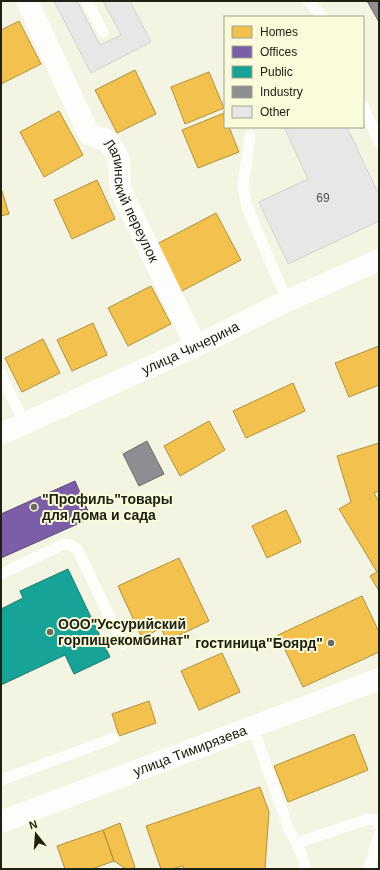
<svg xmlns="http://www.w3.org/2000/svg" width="380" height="870" font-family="Helvetica,sans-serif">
	<rect width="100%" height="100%" fill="#f3f4e2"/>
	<path fill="#f2c14e" stroke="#b3913d" d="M19 21 41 64 1 84V30Z
		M135 70 156 114 117 133 95 90Z
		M209 72 224 108 185 124 171 87Z
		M59 111 83 155 44 177 20 132Z
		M224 113 225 127H229L239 152 198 168 182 130Z
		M97 180 115 219 72 239 54 200Z
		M1 188 9 214 1 216Z
		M216 213 241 260 180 292 155 245Z
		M151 286 171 324 128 346 108 308Z
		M93 323 107 355 72 371 57 340Z
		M43 339 60 373 22 392 5 358Z
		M379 346V385L349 397 335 363Z
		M293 383 305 411 246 438 233 411Z
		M209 421 225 450 180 476 164 446Z
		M379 443V491L374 493 379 502V591L370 576 377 572 339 509 351 502 337 456Z
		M286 510 301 542 267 558 252 526Z
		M179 558 209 621 167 641 161 628 142 638 118 586Z
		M362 596 379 632V652L303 687 278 635Z
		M222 653 240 692 199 710 181 671Z
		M149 701 156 723 119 736 112 714Z
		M354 734 368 770 288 802 274 766Z
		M260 787 269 812 265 869H184L183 866 172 869H161L146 826Z
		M120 823 135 867 130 869H126L114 861 103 830Z
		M103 830 114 861 92 869H65L57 846Z"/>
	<path fill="#7b5ea7" stroke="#604c7b" d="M75 481 91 518 1 558V514Z"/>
	<path fill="#17a398" stroke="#1a7c71" d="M68 569 110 657 74 674 65 655 1 685V609L23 598 20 591Z"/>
	<path fill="#8d8d92" stroke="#6c6d6c" d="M367 1H379V22Z
		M147 441 164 474 139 486 123 454Z"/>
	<path fill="#e9e6e7" stroke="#d4d2d0" d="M54 1H77L100 45 121 35 103 1H130L151 42 91 73Z
		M284 127H347L379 195V221L288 264 259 202 308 179Z"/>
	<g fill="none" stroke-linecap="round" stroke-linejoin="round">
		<path stroke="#fdfdfb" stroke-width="11" d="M87 1 103 32
			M308 1 323 17
			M363 106 379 142
			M250 136 243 185 247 207 287 301
			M1 374 24 423
			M1 574 64 544 71 545 77 549 123 644
			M253 728 289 830C296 842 303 854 306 869
			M1 780 114 738
			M297 843 368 819 378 820 379 825
			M369 869 379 835"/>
		<g stroke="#fdfdfb" stroke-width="22">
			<path id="s1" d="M27 1 89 134 97 138 105 139C125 158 117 168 121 191L196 346"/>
			<path id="s2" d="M1 822 379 679"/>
		</g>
		<path stroke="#fdfdfb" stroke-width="22" id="s3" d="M1 434 196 346 287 301 379 260"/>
	</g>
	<g fill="#6a6b5d" stroke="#fafbdb" stroke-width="1.5">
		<circle cx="34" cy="507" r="4"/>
		<circle cx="50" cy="632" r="4"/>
		<circle cx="331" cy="643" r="4"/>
	</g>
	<g text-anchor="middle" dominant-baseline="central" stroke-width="4" stroke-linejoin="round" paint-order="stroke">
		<g font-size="12" fill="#52524a">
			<text x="323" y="198">69</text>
		</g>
		<g font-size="14" fill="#202115" stroke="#fafbdb">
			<text stroke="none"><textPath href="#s1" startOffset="232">Лапинский переулок</textPath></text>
			<text stroke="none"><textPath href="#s3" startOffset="208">улица Чичерина</textPath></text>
			<text stroke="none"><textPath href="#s2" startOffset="202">улица Тимирязева</textPath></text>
		</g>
		<g font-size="14" font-weight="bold" fill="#202115" stroke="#fafbdb" text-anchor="start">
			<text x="42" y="499">"Профиль"товары<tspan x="42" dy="16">для дома и сада</tspan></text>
			<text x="58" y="624">ООО"Уссурийский<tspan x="58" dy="16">горпищекомбинат"</tspan></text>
			<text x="323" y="643" text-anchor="end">гостиница"Боярд"</text>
		</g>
	</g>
	<rect width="380" height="870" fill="none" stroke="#202115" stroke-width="4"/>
	<rect x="224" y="16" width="140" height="112" fill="#fafbdb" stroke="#a3a48c"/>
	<rect x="232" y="26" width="20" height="12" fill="#f2c14e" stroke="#a3a48c"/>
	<text x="260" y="36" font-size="12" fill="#202115">Homes</text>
	<rect x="232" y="46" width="20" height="12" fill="#7b5ea7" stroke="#a3a48c"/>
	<text x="260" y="56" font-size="12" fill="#202115">Offices</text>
	<rect x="232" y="66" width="20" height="12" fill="#17a398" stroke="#a3a48c"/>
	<text x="260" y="76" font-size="12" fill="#202115">Public</text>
	<rect x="232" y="86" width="20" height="12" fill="#8d8d92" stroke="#a3a48c"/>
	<text x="260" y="96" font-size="12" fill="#202115">Industry</text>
	<rect x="232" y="106" width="20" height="12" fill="#e9e6e7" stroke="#a3a48c"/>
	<text x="260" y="116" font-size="12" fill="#202115">Other</text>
	<g transform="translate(36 834) rotate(343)" stroke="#fafbdb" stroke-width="3" paint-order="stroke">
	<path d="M0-3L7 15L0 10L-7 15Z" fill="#202115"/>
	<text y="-6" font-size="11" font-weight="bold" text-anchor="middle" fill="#202115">N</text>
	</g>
</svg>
